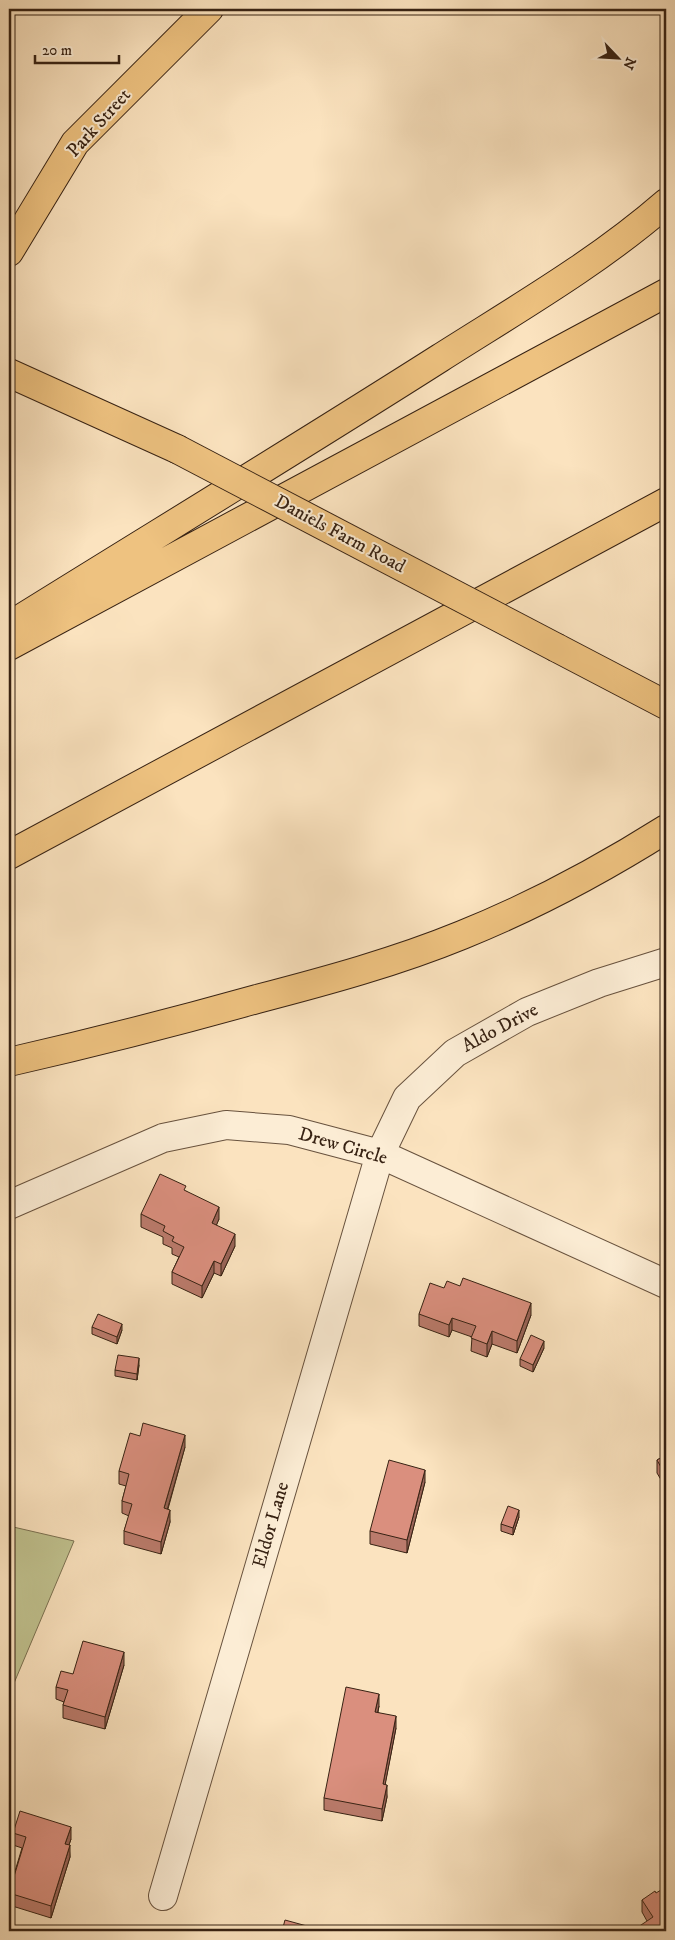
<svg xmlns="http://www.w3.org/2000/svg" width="675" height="1940" font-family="'IM FELL DW Pica',serif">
	<rect width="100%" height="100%" fill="#fbe3bf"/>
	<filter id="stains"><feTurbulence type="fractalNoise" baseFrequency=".004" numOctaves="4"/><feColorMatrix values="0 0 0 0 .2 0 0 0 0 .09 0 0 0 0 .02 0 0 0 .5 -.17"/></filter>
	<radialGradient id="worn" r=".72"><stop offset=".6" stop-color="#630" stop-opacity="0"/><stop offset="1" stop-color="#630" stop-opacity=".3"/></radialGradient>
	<path fill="#c1c390" stroke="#7c7252" d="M9 1526 74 1541 9 1695Z"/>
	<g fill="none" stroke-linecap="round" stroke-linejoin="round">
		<defs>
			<path id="minor" d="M9 1205 163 1138 226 1125 289 1130 380 1154 666 1284
				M163 1896 380 1154 407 1098 455 1053 527 1012 599 983 666 962"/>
			<path id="major" d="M9 252 75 143 209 9
				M9 373 177 449
				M557 648 666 705"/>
			<path id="highway" d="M9 626C152 537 297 449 440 358 517 309 597 263 666 203
				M9 646 666 293
				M9 855 666 502
				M9 1062C92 1043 175 1022 257 999 326 981 396 962 462 935 534 906 601 870 666 829"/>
		</defs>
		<use href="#minor" stroke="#68523e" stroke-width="30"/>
		<use href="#major" stroke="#372213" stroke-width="30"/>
		<use href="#highway" stroke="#372213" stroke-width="30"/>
		<use href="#minor" stroke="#fcedd5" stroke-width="28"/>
		<use href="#major" stroke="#eec280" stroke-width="28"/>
		<use href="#highway" stroke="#eec280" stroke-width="28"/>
		<defs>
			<path id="major-bridge" d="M177 449 557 648"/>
		</defs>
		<use href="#major-bridge" stroke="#372213" stroke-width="30" stroke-linecap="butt"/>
		<use href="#major-bridge" stroke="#eec280" stroke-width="28"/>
	</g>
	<path fill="#bb7b6c" stroke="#372213" d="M186 1191 219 1219 216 1225 235 1246 221 1276 214 1273 202 1298 172 1284V1272L179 1257 172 1254V1248L163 1244V1237L141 1227V1214Z
		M444 1288 531 1315 517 1353 492 1344 487 1357 471 1351 472 1337 452 1330 449 1337 419 1326V1314Z
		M92 1327 122 1330 117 1344 92 1334Z
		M544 1348 533 1372 520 1366V1359Z
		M139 1365 137 1380 115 1376V1370Z
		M185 1447 168 1509 170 1522 161 1554 124 1544V1531L129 1516 122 1513V1501L126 1486 119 1484V1471Z
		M666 1455V1488L657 1473V1460Z
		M425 1482 407 1553 370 1544V1531Z
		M519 1517 513 1535 501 1531V1524Z
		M124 1665 105 1729 63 1718V1705L64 1702 56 1699V1687L73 1674Z
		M379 1706 378 1712 396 1728 385 1784 387 1797 382 1821 324 1810V1798Z
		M13 1833 71 1839 69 1845 70 1857 51 1918 9 1905V1891L22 1848 13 1845Z
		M656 1893 666 1931 647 1921 642 1912V1900Z"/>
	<path fill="#996458" stroke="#372213" d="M219 1207V1219L212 1236V1223Z
		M235 1234V1246L221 1276V1264Z
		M214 1261V1273L202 1298V1286Z
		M531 1303V1315L517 1353V1341Z
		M452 1318V1330L449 1337V1325Z
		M122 1324V1330L117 1344V1337Z
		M492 1331V1344L487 1357V1344Z
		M544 1341V1348L533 1372V1365Z
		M139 1358V1365L137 1380V1374Z
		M185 1435V1447L164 1521V1508Z
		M425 1470V1482L407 1553V1540Z
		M170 1510V1522L161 1554V1542Z
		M519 1510V1517L513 1535V1528Z
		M124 1652V1665L105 1729V1717Z
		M379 1694V1706L375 1724V1712Z
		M396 1716V1728L383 1796V1784Z
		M387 1785V1797L382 1821V1809Z
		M71 1827V1839L65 1856V1844Z
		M70 1845V1857L51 1918V1906Z"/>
	<path fill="#da8f7e" stroke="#372213" d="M160 1174 186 1186 184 1190 219 1207 212 1223 235 1234 221 1264 214 1261 202 1286 172 1272 184 1247 172 1241 174 1237 163 1231 165 1226 141 1214Z
		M463 1278 531 1303 517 1341 492 1331 487 1344 471 1338 476 1326 452 1318 449 1325 419 1314 430 1283 444 1288 447 1281 460 1286Z
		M98 1314 122 1324 117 1337 92 1327Z
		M531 1335 544 1341 533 1365 520 1359Z
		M118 1355 139 1358 137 1374 115 1370Z
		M143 1423 185 1435 164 1508 170 1510 161 1542 124 1531 132 1504 122 1501 129 1474 119 1471 130 1433 140 1436Z
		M666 1455V1476L657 1460Z
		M389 1460 425 1470 407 1540 370 1531Z
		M508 1506 519 1510 513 1528 501 1524Z
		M83 1641 124 1652 105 1717 63 1705 68 1690 56 1687 61 1671 73 1674Z
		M346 1687 379 1694 375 1712 396 1716 383 1784 387 1785 382 1809 324 1798Z
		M20 1811 71 1827 65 1844 70 1845 51 1906 9 1893 26 1837 13 1833Z
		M666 1887V1931H632L653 1917 642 1900 655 1891 656 1893Z
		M285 1920 325 1931H282Z"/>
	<g text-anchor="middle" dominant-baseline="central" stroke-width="4" stroke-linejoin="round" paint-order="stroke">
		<g font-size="19" fill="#372213" stroke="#fcedd5">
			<text transform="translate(99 123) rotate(-48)">Park Street</text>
			<text transform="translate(340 534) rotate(28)">Daniels Farm Road</text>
			<text transform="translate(500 1028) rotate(-28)">Aldo Drive</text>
			<text transform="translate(343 1146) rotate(16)">Drew Circle</text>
			<text transform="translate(271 1525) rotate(-74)">Eldor Lane</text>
		</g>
	</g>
	<rect width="675" height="1940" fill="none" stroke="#fbe3bf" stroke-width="30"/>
	<rect x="10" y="10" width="655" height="1920" fill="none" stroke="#372213" stroke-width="2.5"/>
	<rect x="15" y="15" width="645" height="1910" fill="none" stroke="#372213"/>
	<g transform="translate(618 58) rotate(115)" stroke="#fcedd5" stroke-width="4" paint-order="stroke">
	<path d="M0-4L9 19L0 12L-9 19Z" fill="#372213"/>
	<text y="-8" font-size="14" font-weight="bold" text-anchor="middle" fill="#372213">N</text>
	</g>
	<path d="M35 55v8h84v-8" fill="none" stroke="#372213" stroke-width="2.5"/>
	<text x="42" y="55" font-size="15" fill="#372213" stroke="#fcedd5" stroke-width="4" paint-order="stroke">20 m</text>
	<rect width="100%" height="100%" filter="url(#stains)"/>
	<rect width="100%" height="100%" fill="url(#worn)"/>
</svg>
